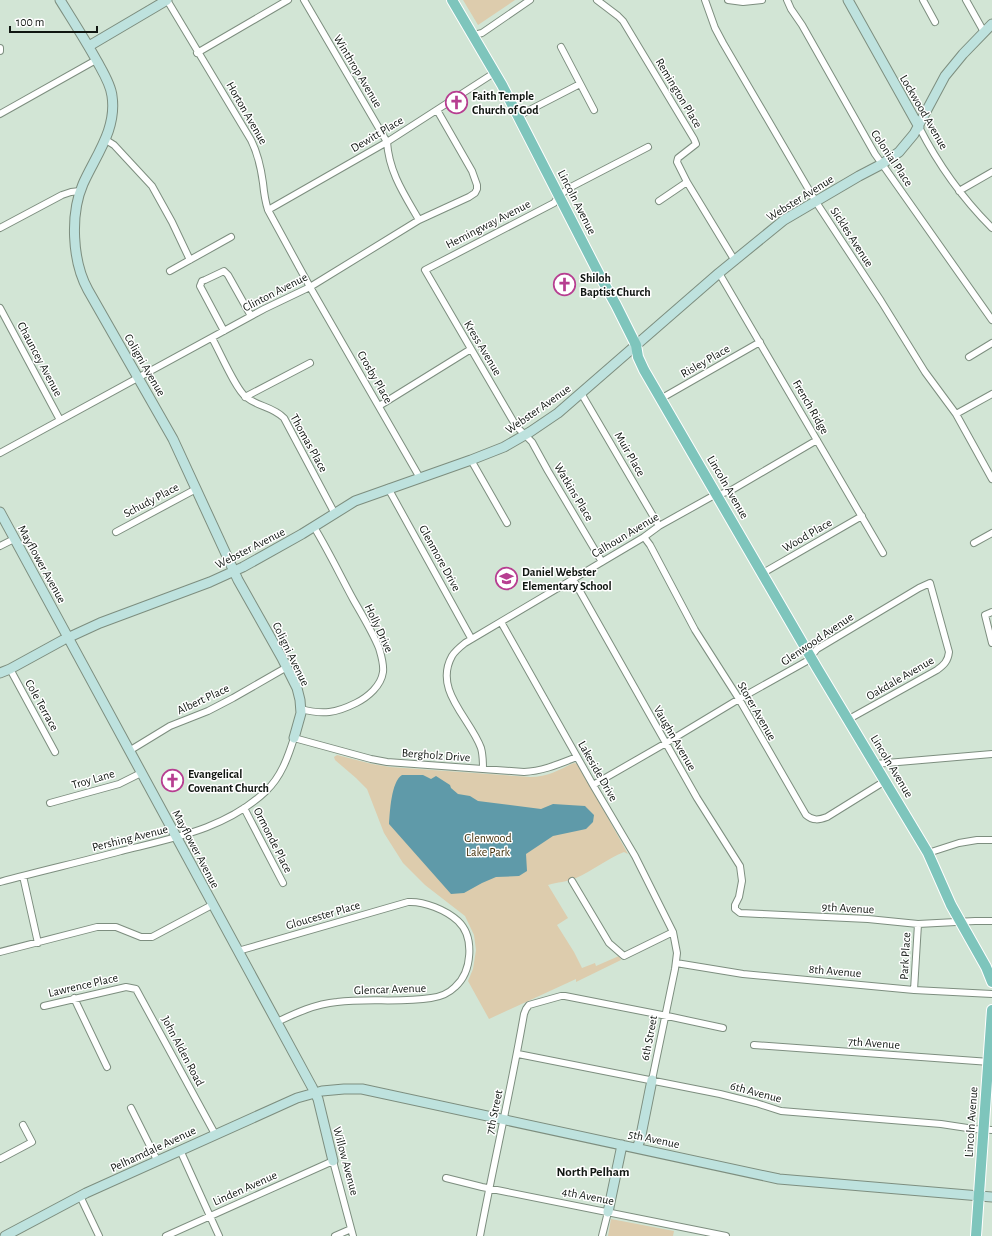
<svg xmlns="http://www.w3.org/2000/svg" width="992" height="1236" font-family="'Alegreya Sans',sans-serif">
	<rect width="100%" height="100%" fill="#d2e5d5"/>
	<path fill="#ddccad" d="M463 0H515L478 25Z
		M337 755 372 764 390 767 530 777C548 777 558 770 574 763L578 764 628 854 624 852C607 859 592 871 576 878 567 882 557 882 548 885L568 918 557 925 574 952 582 968 595 963 596 966 619 956 621 960 576 982V979L489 1019 468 981 473 969 476 950 474 935 465 916 425 885 403 863 384 833 367 789 356 778 335 760 334 757Z
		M611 1219 674 1231 673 1236H608Z"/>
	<path fill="#5f9aa9" d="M402 775H423L431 779 436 776 450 785 451 788 458 794 470 796 478 801 541 809 553 804 585 806 594 815 593 822 586 829 553 836 526 854 527 871 519 876 496 877 482 883 464 893 451 894 389 824C390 812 391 782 402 775Z"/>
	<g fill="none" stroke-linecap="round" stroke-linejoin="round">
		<defs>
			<path id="street" d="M167 0 251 140C258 154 261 168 263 183 264 193 265 201 268 210L310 287 420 478
				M304 0 387 142C389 172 404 194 419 220
				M597 0 618 16 623 21 694 139 696 144 678 158 677 162 687 182 735 261
				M705 0 715 28 723 43 816 202 881 301 925 372 956 414 992 479
				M728 0 743 2 762 0
				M787 0 791 9 802 25 875 154 992 320
				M923 0 935 22
				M966 0 984 32
				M474 35 482 33 530 0
				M561 47 594 110
				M0 48V51
				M197 53 288 0
				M0 114 96 60
				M518 116 580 84
				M919 127C939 166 961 197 992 228
				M106 140 114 145 152 186 172 222 190 260
				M959 191 992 172
				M659 201 687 182
				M268 210 387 142 494 73
				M0 228 62 195 71 192 80 191
				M170 271 231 237
				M719 273 883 553
				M0 308 60 420
				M224 331 200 286 202 281 205 280 224 271 228 275 251 316
				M212 338C219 350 236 390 246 397 258 407 272 406 284 418L335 514
				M969 357 992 343
				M581 393 659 526
				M245 397 310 363
				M662 398 760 342
				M379 406 471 349
				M956 414 992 394
				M0 453 264 309 310 287 419 220 469 197 475 193 477 189V185L472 171 437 110
				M471 460 507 523
				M388 488 471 638
				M116 532 196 489
				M644 537 650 545 695 630 739 699 806 815C813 821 819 820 827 817L885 781
				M974 543 992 533
				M0 546 14 539
				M602 562 548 471 532 442 516 426 425 270 554 203 559 196 569 188 648 147
				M763 573 862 516
				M573 579 697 798 740 866 742 881 739 897 735 905V909L740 913 868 919 918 924 975 921H992
				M992 612 985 615 992 643
				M501 622 593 785 635 856 673 932 677 953 675 969 652 1080
				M10 669 55 752
				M301 709C323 715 336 713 356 703 368 697 381 686 383 672 384 664 381 655 379 648 372 631 362 615 353 599 340 575 328 550 314 527
				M129 751 170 726 208 711 233 698 287 667
				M875 764 992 754
				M483 769C483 762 483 755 481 748 470 718 433 690 452 656 455 651 460 647 465 643L644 537 659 526 711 497 730 491 817 440
				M593 785 666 743 739 699 807 661 817 649 919 588 930 583 949 652C948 661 944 665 937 670L849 719
				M50 803 119 784 141 773
				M244 808 283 883
				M928 853 959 843 977 840H992
				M23 876 38 943
				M572 881 609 943 624 956 673 932
				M0 882C40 871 81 862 121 851 173 838 226 829 266 791 281 777 288 757 294 738L371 759 387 762 524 772C543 771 559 764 577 757
				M238 951 408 902C424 901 446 910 458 921 475 937 472 972 455 987 449 993 439 997 431 998 400 1003 368 998 337 1002 315 1004 296 1013 277 1022
				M0 952 97 927H116L141 937H152L212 905
				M676 963 743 974 914 990 992 994
				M914 990 918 924
				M74 998 107 1067
				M44 1006 126 987 136 989 215 1134
				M754 1045 990 1062
				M518 1054 720 1094 756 1103 781 1111 941 1124 974 1129 992 1130
				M131 1108 157 1160
				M180 1150 219 1236
				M0 1159 32 1142 23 1125
				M446 1178 482 1187 726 1236
				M80 1196 99 1236
				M166 1236 333 1161 353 1236
				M335 1236 351 1229
				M480 1236C494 1162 511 1089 524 1014L526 1009 529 1005 561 996H565L672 1017 723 1028
				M602 1236 608 1212"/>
			<path id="secondary" d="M60 0C73 21 86 41 98 63 103 72 111 85 112 96 117 129 96 155 83 184 70 214 72 261 88 290L173 439 238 580 282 658 297 688 300 700 301 713 294 738
				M848 0 919 127
				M89 46 167 0
				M0 512 312 1087 318 1099 333 1161
				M0 673 10 669 63 640 100 623 210 582 243 567 302 534 355 501 471 460 504 447 530 432 558 413 719 273 784 220 859 176 882 164 899 152 914 134 945 76 963 54 992 24
				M637 1148 640 1140 652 1080
				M608 1212 622 1145
				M5 1236 86 1193 297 1098 322 1091 344 1089H362L779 1179 992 1197"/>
			<path id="primary" d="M452 0 502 85 601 278 616 305 636 345 638 357 644 370 817 668 928 853 951 905 986 967 992 982
				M976 1236 992 1010"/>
		</defs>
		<use href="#street" stroke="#7d8e7f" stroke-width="8"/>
		<use href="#secondary" stroke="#7d8e7f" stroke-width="11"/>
		<use href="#primary" stroke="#fff" stroke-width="12"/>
		<use href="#street" stroke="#fff" stroke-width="6"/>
		<use href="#secondary" stroke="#bee2de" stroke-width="9"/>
		<use href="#primary" stroke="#7ec5bc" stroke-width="10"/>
	</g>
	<defs>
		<symbol id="church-ring" viewBox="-11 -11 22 22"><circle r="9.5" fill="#fff" stroke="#b73e91" stroke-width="1.5"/><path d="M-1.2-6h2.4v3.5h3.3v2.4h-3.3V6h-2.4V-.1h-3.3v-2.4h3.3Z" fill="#b73e91"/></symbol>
		<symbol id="school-ring" viewBox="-11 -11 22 22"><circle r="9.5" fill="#fff" stroke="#b73e91" stroke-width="1.5"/><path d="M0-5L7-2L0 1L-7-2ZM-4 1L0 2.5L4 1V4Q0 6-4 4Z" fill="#b73e91"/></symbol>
	</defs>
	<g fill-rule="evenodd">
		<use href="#church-ring" x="444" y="90" width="25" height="25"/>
		<use href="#church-ring" x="552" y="272" width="25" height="25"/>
		<use href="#school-ring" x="494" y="566" width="25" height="25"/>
		<use href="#church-ring" x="160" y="768" width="25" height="25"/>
	</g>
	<g text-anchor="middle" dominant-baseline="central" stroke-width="3" stroke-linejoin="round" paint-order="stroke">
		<g font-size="12" fill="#101611" stroke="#fff">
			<text transform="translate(358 71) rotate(59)">Winthrop Avenue</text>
			<text transform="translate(679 93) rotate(59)">Remington Place</text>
			<text transform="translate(924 112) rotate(60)">Lockwood Avenue</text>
			<text transform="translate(247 113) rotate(60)">Horton Avenue</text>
			<text transform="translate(377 134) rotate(-31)">Dewitt Place</text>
			<text transform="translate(892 158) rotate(56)">Colonial Place</text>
			<text transform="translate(800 198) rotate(-32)">Webster Avenue</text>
			<text transform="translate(577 202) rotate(63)">Lincoln Avenue</text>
			<text transform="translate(488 224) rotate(-27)">Hemingway Avenue</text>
			<text transform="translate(852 237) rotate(57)">Sickles Avenue</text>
			<text transform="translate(275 292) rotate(-27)">Clinton Avenue</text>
			<text transform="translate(483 348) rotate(59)">Kress Avenue</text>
			<text transform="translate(40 359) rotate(62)">Chauncey Avenue</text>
			<text transform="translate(705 361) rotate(-30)">Risley Place</text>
			<text transform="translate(145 365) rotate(60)">Coligni Avenue</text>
			<text transform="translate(375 377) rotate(60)">Crosby Place</text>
			<text transform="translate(811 407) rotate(60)">French Ridge</text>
			<text transform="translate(538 409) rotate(-35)">Webster Avenue</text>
			<text transform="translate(309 443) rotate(61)">Thomas Place</text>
			<text transform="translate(630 454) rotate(60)">Muir Place</text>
			<text transform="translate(728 487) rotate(60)">Lincoln Avenue</text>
			<text transform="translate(574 492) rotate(59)">Watkins Place</text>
			<text transform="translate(151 500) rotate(-28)">Schudy Place</text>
			<text transform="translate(625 535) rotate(-31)">Calhoun Avenue</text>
			<text transform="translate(807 535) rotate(-30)">Wood Place</text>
			<text transform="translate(250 548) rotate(-27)">Webster Avenue</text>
			<text transform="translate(440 558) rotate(61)">Glenmore Drive</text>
			<text transform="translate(42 564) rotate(61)">Mayflower Avenue</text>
			<text transform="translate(379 628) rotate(65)">Holly Drive</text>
			<text transform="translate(817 639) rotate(-34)">Glenwood Avenue</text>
			<text transform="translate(291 654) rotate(64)">Coligni Avenue</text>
			<text transform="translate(900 678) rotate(-30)">Oakdale Avenue</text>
			<text transform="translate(203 699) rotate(-25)">Albert Place</text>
			<text transform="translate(42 705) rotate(61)">Cole Terrace</text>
			<text transform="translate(757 711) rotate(60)">Storer Avenue</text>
			<text transform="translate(675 738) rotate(60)">Vaughn Avenue</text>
			<text transform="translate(436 755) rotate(4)">Bergholz Drive</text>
			<text transform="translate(892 766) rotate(59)">Lincoln Avenue</text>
			<text transform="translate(598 771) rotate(60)">Lakeside Drive</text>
			<text transform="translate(93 779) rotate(-16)">Troy Lane</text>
			<text transform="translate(130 838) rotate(-14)">Pershing Avenue</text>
			<text transform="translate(273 840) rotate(63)">Ormonde Place</text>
			<text transform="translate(196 849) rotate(62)">Mayflower Avenue</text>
			<text transform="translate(848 908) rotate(3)">9th Avenue</text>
			<text transform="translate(323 915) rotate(-16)">Gloucester Place</text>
			<text transform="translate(905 956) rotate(-87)">Park Place</text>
			<text transform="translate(835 971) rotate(5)">8th Avenue</text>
			<text transform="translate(83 985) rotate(-13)">Lawrence Place</text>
			<text transform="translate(390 989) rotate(-2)">Glencar Avenue</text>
			<text transform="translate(649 1038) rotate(-79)">6th Street</text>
			<text transform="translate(874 1043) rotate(4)">7th Avenue</text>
			<text transform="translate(183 1051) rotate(62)">John Alden Road</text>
			<text transform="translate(756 1092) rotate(15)">6th Avenue</text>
			<text transform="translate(494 1112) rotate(-78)">7th Street</text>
			<text transform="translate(971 1122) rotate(-86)">Lincoln Avenue</text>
			<text transform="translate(654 1139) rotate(12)">5th Avenue</text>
			<text transform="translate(153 1149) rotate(-25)">Pelhamdale Avenue</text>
			<text transform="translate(346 1161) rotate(75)">Willow Avenue</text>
			<text transform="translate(245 1188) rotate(-24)">Linden Avenue</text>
			<text transform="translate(588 1196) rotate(11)">4th Avenue</text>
		</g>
		<g font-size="12" font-weight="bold" fill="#101611" stroke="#fff" text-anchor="start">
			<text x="472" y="96">Faith Temple<tspan x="472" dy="14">Church of God</tspan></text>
			<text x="580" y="278">Shiloh<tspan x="580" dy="14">Baptist Church</tspan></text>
			<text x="522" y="572">Daniel Webster<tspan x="522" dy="14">Elementary School</tspan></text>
			<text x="188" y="774">Evangelical<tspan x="188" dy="14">Covenant Church</tspan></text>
		</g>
		<g font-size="12" fill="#412f09" stroke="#fff">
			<text x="488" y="838">Glenwood<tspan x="488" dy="14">Lake Park</tspan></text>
		</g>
		<g font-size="13" font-weight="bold" fill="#101611" stroke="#fff">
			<text x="593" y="1172">North Pelham</text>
		</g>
	</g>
	<path d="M10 26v6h87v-6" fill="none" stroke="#101611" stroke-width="2"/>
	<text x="16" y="26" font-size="12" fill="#101611" stroke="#ffffff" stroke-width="3" paint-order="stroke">100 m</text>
</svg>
